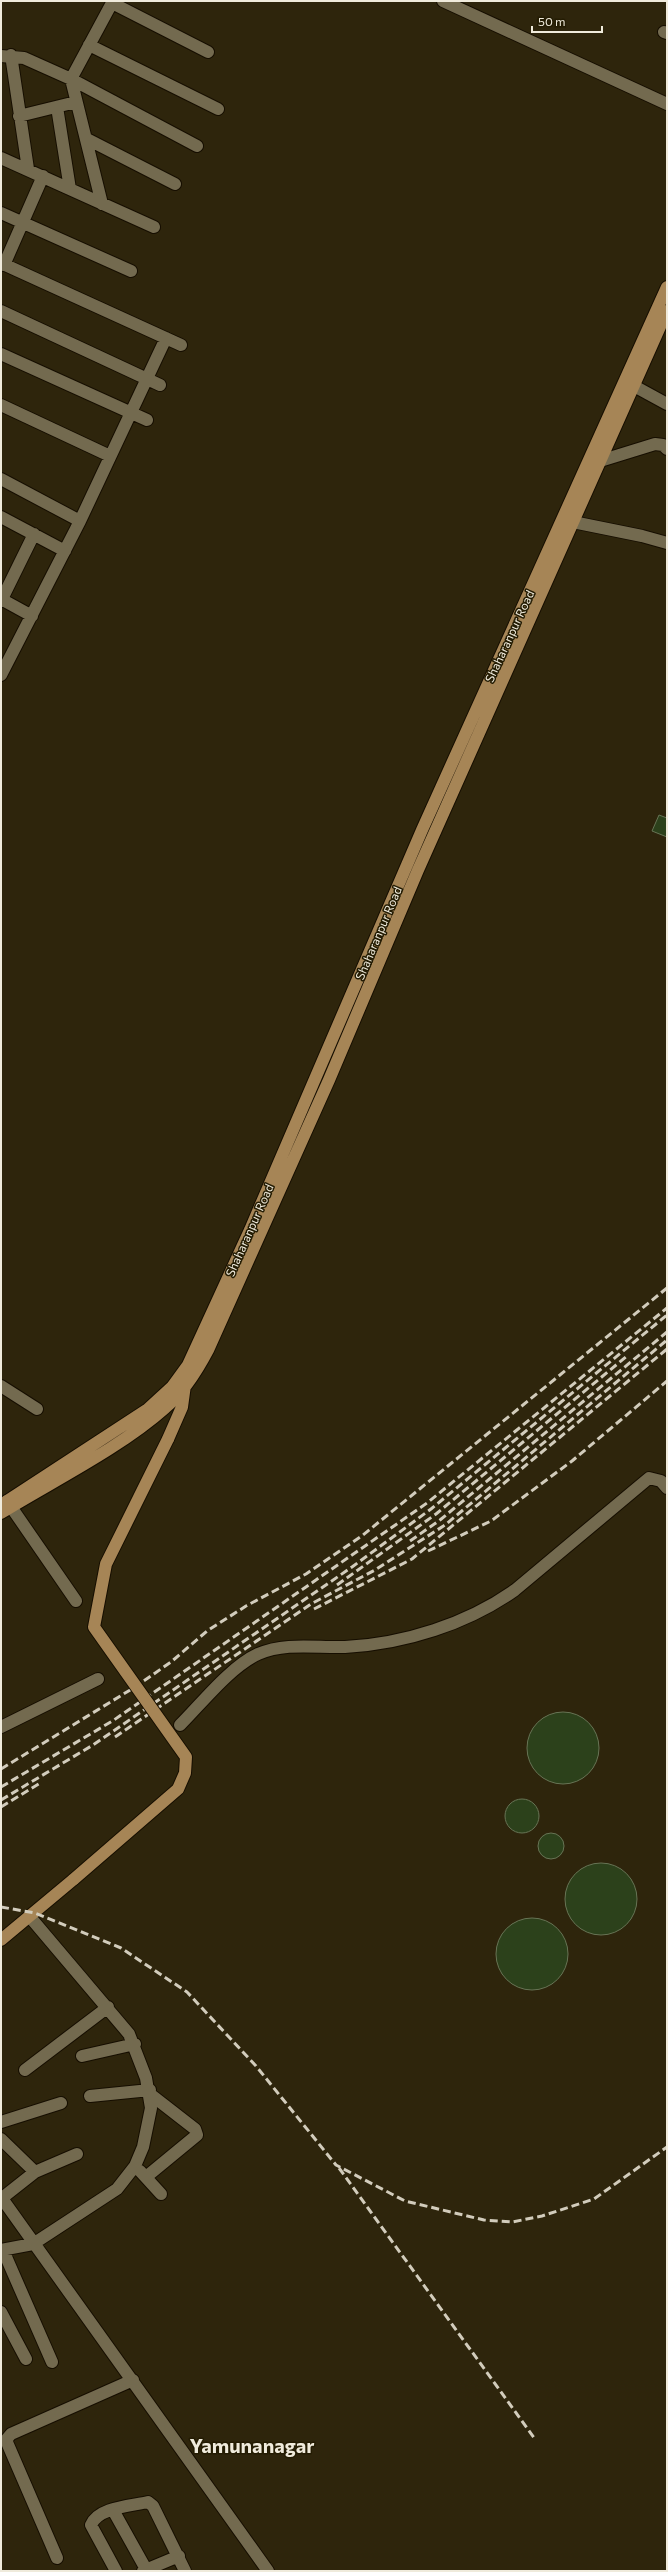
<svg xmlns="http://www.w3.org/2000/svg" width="668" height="2572" font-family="Commissioner,sans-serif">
	<rect width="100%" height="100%" fill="#2e250c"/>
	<path fill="#2c411b" stroke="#677455" d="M659 815 667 818V837L652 831Z
		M527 1748a36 36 0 1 1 72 0a36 36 0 1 1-72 0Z
		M505 1816a17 17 0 1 1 34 0a17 17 0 1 1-34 0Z
		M538 1846a13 13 0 1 1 26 0a13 13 0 1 1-26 0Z
		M565 1899a36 36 0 1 1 72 0a36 36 0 1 1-72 0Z
		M496 1954a36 36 0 1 1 72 0a36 36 0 1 1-72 0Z"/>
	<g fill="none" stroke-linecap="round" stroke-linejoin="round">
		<defs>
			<path id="minor" d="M443 1 667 104
				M112 3 208 52
				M664 32 667 33
				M89 45 218 109
				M11 55 28 169
				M1 56 24 58 71 79 197 146
				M57 107 70 189
				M19 116 76 102
				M87 139 175 184
				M1 158 154 227
				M102 204 71 79 113 1
				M1 213 131 271
				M1 263 181 345
				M4 265 43 176
				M1 311 160 385
				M1 354 147 420
				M634 386 667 404
				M1 405 110 456
				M600 461 655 444 663 445 667 449
				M1 479 80 521
				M1 517 65 551
				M563 520 642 536 667 543
				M1 599 32 616
				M1 601 34 534
				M1 675 80 521 166 338
				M1 1386 37 1409
				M7 1501 76 1601
				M180 1725C202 1703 230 1667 258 1654 286 1642 316 1648 345 1647 404 1644 467 1624 515 1590L649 1478 661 1481 667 1488
				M1 1727 98 1679
				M82 2056 135 2044
				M25 2070 108 2007
				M90 2096 150 2090
				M1 2122 61 2103
				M1 2139 35 2172
				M140 2171 161 2194
				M146 2177 197 2135 195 2129 150 2094
				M1 2197 268 2571
				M2 2198 35 2172 77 2154
				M1 2250 33 2244 117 2189 135 2166 143 2147 151 2108 146 2078 129 2034 30 1917
				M3 2250 52 2362
				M1 2312 26 2359
				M113 2510 147 2571
				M57 2558 6 2440 11 2434 133 2380
				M116 2571 91 2525C98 2507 132 2506 148 2502L153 2506 185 2571
				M143 2571 179 2556"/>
			<path id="major" d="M168 1439 182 1407 185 1385
				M1 1505 148 1409 172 1387 188 1365 250 1230 422 830 667 287
				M1 1513C53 1481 120 1448 165 1408 184 1392 197 1371 208 1350L329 1080 418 870 667 311
				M1 1940 74 1879"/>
		</defs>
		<use href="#minor" stroke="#160e00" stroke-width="14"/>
		<use href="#major" stroke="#160e00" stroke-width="14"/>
		<use href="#minor" stroke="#736a4f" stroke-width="12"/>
		<use href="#major" stroke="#a68556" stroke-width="12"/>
		<path stroke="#d2ccbc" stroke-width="3" stroke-dasharray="8 4" stroke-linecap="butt" d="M410 1541 440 1520 667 1332
			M428 1551 491 1521 572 1461 667 1381
			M337 1585 436 1514 627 1356
			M314 1609 412 1559 667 1349
			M115 1737 311 1604 375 1570 445 1525 667 1340
			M1 1769 135 1687 171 1662 207 1631 246 1606 306 1574 363 1535 667 1288
			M1 1787 114 1720 427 1503 667 1308
			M1 1800 93 1745 352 1567 431 1509 667 1315
			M1 1807 42 1782
			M1 1907 35 1913 121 1948 187 1992 256 2066 336 2165 405 2201 484 2220 512 2222 542 2216 594 2199 667 2147
			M339 2168 535 2439"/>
		<defs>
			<path id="major-bridge" d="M74 1879 178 1789 185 1773 186 1757 94 1627 106 1564 168 1439"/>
		</defs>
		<use href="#major-bridge" stroke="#160e00" stroke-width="14" stroke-linecap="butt"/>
		<use href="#major-bridge" stroke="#a68556" stroke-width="12"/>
	</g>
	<g text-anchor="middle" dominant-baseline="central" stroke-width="3" stroke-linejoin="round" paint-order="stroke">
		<g font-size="12" fill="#f0ebdc" stroke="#241c03">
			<text transform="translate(509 636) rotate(-65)">Shaharanpur Road</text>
			<text transform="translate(378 933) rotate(-67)">Shaharanpur Road</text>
			<text transform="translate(249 1230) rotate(-66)">Shaharanpur Road</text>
		</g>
		<g font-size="20" font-weight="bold" fill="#f0ebdc" stroke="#241c03">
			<text x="252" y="2445">Yamunanagar</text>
		</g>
	</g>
	<rect width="668" height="2572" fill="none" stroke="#f0ebdc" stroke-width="4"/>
	<path d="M532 26v6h70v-6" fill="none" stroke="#f0ebdc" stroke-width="2"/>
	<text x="538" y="26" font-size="12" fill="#f0ebdc" stroke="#241c03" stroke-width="3" paint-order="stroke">50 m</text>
</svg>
